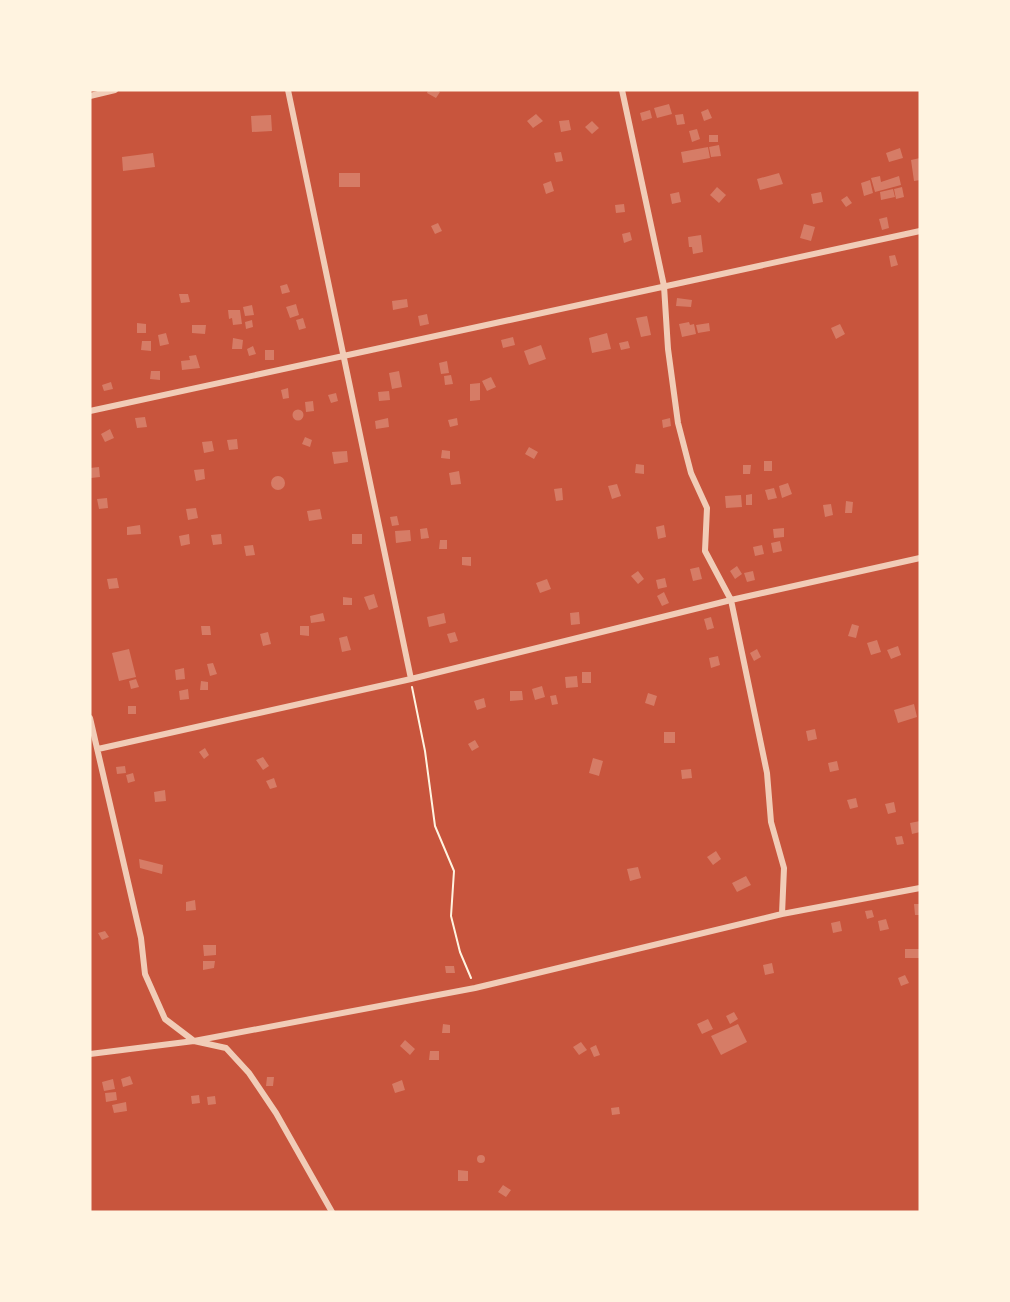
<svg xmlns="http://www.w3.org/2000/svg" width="1010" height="1302" font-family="'IBM Plex Serif',serif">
	<rect width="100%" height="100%" fill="#c8553d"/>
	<path fill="#d67c66" d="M428 90H437L440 92 436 98 427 93Z
		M669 104 672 114 657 118 654 108Z
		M708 109 712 118 704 121 701 112Z
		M650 110 652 118 642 121 640 113Z
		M536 114 543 121 533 128 527 121Z
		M683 114 685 124 677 125 675 115Z
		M271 115 272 131 252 132 251 116Z
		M569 120 571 130 561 132 559 121Z
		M592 121 599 128 592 134 585 127Z
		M697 129 700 139 692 142 689 131Z
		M709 135H718V142H709Z
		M719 145 721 156 711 157 709 147Z
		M708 147 710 158 683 163 681 152Z
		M900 148 903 158 889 162 886 153Z
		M561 152 563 161 556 162 554 153Z
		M153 153 155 167 123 171 122 157Z
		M920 158V180L914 181 911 160Z
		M339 173H360V187H339Z
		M779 173 783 184 760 190 757 179Z
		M880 176 881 182 899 176 901 185 875 192 871 178Z
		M870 180 873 193 864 196 861 183Z
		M551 181 554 191 546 194 543 184Z
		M717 187 726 195 719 203 710 195Z
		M902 187 904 197 896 199 894 189Z
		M893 189 895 197 881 200 880 192Z
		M679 192 681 202 672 204 670 194Z
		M821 192 823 202 813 204 811 194Z
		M847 196 852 203 846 207 841 200Z
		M624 204 625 212 616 213 615 205Z
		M887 217 889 228 882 230 879 219Z
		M438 223 442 231 435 234 431 226Z
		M804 224 815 227 811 241 800 238Z
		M630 232 632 240 624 243 622 234Z
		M701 235 703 252 693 254 692 247H689L688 237Z
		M895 255 898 265 891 267 889 256Z
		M287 284 290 292 282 294 280 286Z
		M179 294H188L190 302 181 303Z
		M677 298 692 300 691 307 676 306Z
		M407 299 408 307 393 310 392 301Z
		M296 304 299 315 290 318 286 307Z
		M252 305 254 315 245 316 243 307Z
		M228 310H240L242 324 233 325 232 318 229 319Z
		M427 314 429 324 420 326 418 316Z
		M647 316 651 335 641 337 636 318Z
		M303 318 306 328 299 330 296 320Z
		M252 320 253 327 246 329 245 322Z
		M689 322 690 325 694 324 696 334 682 337 679 324Z
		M137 323 146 324V333H137Z
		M709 323 710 331 698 333 696 325Z
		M840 324 845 334 836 339 831 328Z
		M192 325H206L205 334 192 333Z
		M166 333 169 344 160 346 158 335Z
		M607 333 611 349 592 353 589 338Z
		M513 337 515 345 503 348 501 340Z
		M233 338 243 340 242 349H232Z
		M142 341H151V351L141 350Z
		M628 341 630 348 621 350 619 343Z
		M541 345 546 359 529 365 524 351Z
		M253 346 256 354 249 356 247 349Z
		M265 350H274V360H265Z
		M196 355 200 368 182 370 181 361 190 360 189 356Z
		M447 361 449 373 441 374 439 363Z
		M151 371H160V380L150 379Z
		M399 371 402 387 392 389 389 373Z
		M451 375 453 384 445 385 444 376Z
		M491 377 496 387 487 391 482 381Z
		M111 382 113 389 104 391 102 385Z
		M480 383V400L470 401V384Z
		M288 388 289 398 283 399 281 390Z
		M389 391 390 400 379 401 378 392Z
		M336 393 338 401 331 403 328 395Z
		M313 401 314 411 306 412 305 402Z
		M292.5 415a5.5 5.5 0 1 1 11 0a5.5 5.5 0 1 1-11 0Z
		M145 417 147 427 137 428 135 418Z
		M388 418 389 427 376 429 375 421Z
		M457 418 458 425 450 427 448 420Z
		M670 418 671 426 663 428 662 420Z
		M110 429 114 438 105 442 101 434Z
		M305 437 312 440 310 447 302 444Z
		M237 439 238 449 229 450 227 440Z
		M212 441 214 451 204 453 202 442Z
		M529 447 538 452 534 459 525 454Z
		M442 450 450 451V459L441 458Z
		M347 451 348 462 334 464 332 452Z
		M764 461H772V471H764Z
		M636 464 644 465V474L635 473Z
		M743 465H751L750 474H743Z
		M99 467 100 477 91 478 90 468Z
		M204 469 205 479 196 481 194 470Z
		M459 471 461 484 451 485 449 473Z
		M271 483a7 7 0 1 1 14 0a7 7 0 1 1-14 0Z
		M788 483 792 494 782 498 779 486Z
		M617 484 621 496 612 499 608 486Z
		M562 488 563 500 556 501 554 489Z
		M774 488 777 498 768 500 765 490Z
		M752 494V505H746V495Z
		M741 495 742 507 726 508 725 496Z
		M107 498 108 508 99 509 97 499Z
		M846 501 853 502 852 513H845Z
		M831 504 833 515 825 517 823 505Z
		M196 508 198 518 188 520 186 509Z
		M320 509 322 519 309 521 307 511Z
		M397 516 399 525 392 526 390 517Z
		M140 525 141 534 127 535V527Z
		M664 525 666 537 658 539 656 527Z
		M427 528 429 538 421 539 420 529Z
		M784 528V537L774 538 773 529Z
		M410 530 411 541 396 543 395 531Z
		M189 534 190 544 181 546 179 536Z
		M221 534 222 544 213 545 211 535Z
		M352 534H362V544H352Z
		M440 540H447V549H439Z
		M780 541 782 551 773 553 771 543Z
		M253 545 255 555 246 556 244 546Z
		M762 545 764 554 755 556 753 547Z
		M462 557H471V566L462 565Z
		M737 566 742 574 735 579 730 571Z
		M699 567 702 579 693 581 690 569Z
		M638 571 644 579 638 584 631 576Z
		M753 571 755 580 747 582 744 573Z
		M117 578 119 588 109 589 107 579Z
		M665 578 667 587 658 589 656 580Z
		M547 579 551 589 540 593 536 583Z
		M664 592 669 603 662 606 657 596Z
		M374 594 378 607 369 610 364 597Z
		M343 597 352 598V605H343Z
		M579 612 580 624 571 625 570 613Z
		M323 613 325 621 311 623 310 616Z
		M444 613 446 623 429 627 427 617Z
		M711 617 714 628 707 630 704 619Z
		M852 624 859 626 856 638 848 636Z
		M201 626H210L211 635H202Z
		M300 626H309V636L300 635Z
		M268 632 271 644 263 646 260 634Z
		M455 632 458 641 450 643 447 634Z
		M347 636 351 650 342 652 339 638Z
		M877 640 881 652 871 655 867 643Z
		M898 646 901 655 891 659 887 650Z
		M129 649 136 677 119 681 112 653Z
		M757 649 761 657 754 661 750 653Z
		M718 656 720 665 711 668 709 658Z
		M213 663 217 674 210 676 207 664Z
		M184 668 185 679 176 680 175 670Z
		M582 672H591V683H582Z
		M577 676 578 687 566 688 565 677Z
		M136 679 139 687 131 689 129 681Z
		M201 681 208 682V690H200Z
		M542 686 545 697 535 700 532 689Z
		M188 689 189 699 180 700 179 691Z
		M510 691H522L523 700 510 701Z
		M648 693 657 696 654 706 645 703Z
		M556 695 558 704 552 705 550 696Z
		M484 698 486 707 477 710 474 701Z
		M914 704 917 717 898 723 894 710Z
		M128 706H136V714H128Z
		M815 729 817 739 808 741 806 731Z
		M664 732H675V743H664Z
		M475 740 479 747 472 751 468 744Z
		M205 748 209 755 204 759 199 752Z
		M263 757 269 766 263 770 256 760Z
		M593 758 603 761 599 776 589 773Z
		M837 761 839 770 830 772 828 763Z
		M125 766 126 773 117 774 116 767Z
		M691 769 692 778 682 779 681 770Z
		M133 773 135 781 128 783 126 775Z
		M274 778 277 787 270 789 266 781Z
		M165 790 166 801 155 802 154 792Z
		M856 798 858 807 850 809 847 800Z
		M894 802 896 812 888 814 885 804Z
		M920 821V832L912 834 910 823Z
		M902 836 904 844 897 845 895 837Z
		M716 851 721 859 713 865 707 857Z
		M139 859 163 865 162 874 140 868Z
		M638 867 641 878 630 881 627 869Z
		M746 876 751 885 737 892 732 883Z
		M195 900 196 910 186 911V902Z
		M914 904H920V915H915Z
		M872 910 874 917 867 919 865 911Z
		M886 919 889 929 880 931 878 921Z
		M840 921 842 931 833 933 831 923Z
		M105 931 109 937 102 940 98 933Z
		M203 945H216V955L204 956Z
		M905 949H919V958H905Z
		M203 961H215L214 968 203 970Z
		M772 963 774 973 765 975 763 965Z
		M445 966H454L455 973H446Z
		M905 975 909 983 901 986 898 978Z
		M734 1012 738 1019 730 1024 726 1016Z
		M708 1019 713 1029 702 1034 697 1024Z
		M443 1024 450 1025V1033H442Z
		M738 1024 747 1042 721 1055 711 1036Z
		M405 1040 415 1049 410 1055 400 1046Z
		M581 1042 587 1050 579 1055 573 1047Z
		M596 1045 600 1055 594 1057 590 1048Z
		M430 1051H439V1060H429Z
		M130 1076 133 1084 123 1087 121 1079Z
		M267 1077H274L273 1086H266Z
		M113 1079 115 1089 104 1091 102 1082Z
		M402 1080 405 1090 395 1093 392 1084Z
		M116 1092 117 1100 106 1102 105 1093Z
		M199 1095 200 1103 192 1104 191 1096Z
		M215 1096 216 1104 208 1105 207 1097Z
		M126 1102 127 1111 114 1113 112 1105Z
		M619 1107 620 1114 612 1115 611 1108Z
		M477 1159a4 4 0 1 1 8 0a4 4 0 1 1-8 0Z
		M458 1170 468 1171V1181H458Z
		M503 1185 511 1190 506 1197 498 1192Z"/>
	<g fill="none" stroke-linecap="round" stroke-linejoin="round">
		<path stroke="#fff3e0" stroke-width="2" d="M412 687 425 751 435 826 454 871 451 916 460 952 471 978"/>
		<path stroke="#f1ccb7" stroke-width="6" d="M288 90 411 679
			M622 90 664 286 668 349 678 423 691 473 707 508 705 551 731 600 767 773 771 822 784 868 782 914
			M90 96 115 90
			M90 411 920 231
			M90 718 141 938 145 974 165 1019 194 1041 226 1048 249 1073 276 1113 332 1212
			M98 749 411 679 731 600 920 558
			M90 1054 194 1041 475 988 782 914 920 888"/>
	</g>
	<rect width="1010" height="1302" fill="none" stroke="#fff3e0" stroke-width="183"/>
</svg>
